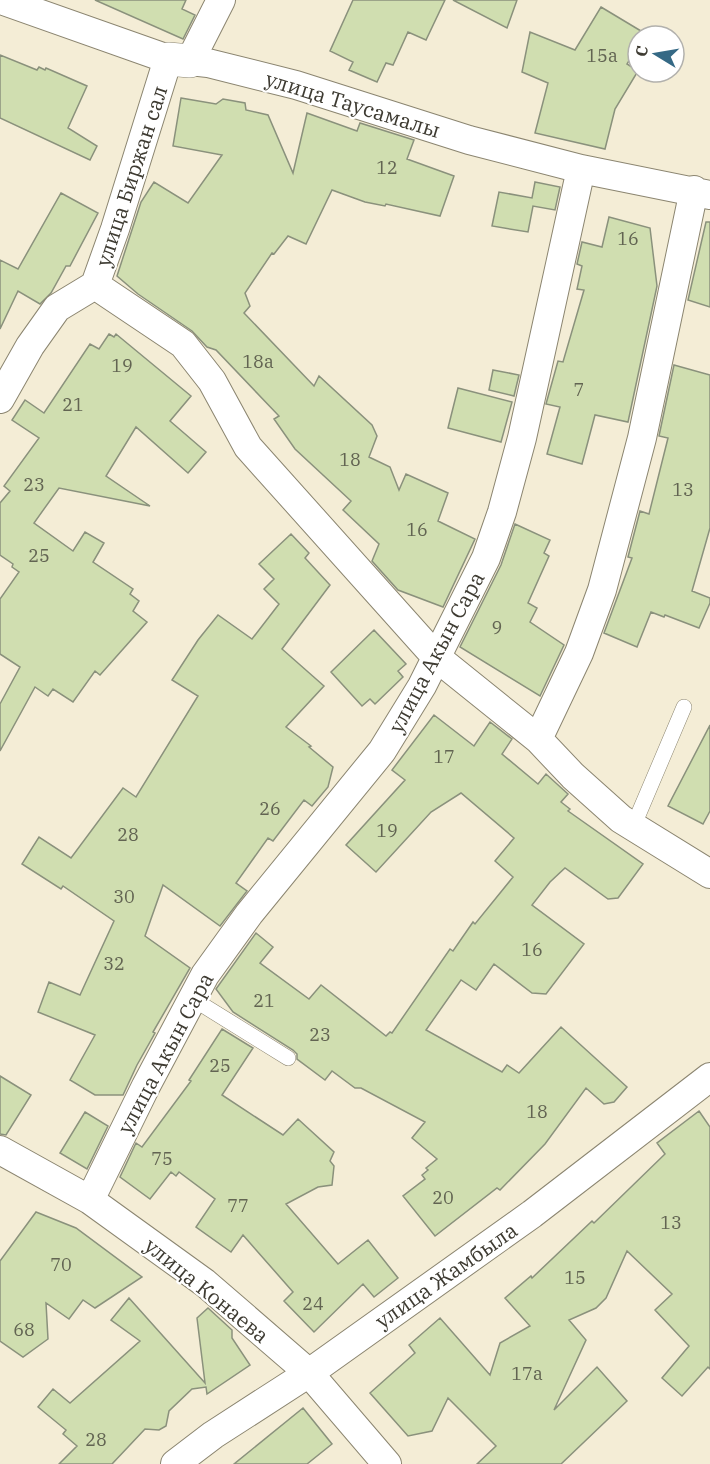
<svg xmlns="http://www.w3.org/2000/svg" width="710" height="1464" font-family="'IBM Plex Serif',serif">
	<rect width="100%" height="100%" fill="#f4edd6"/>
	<path fill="#d0deb0" stroke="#8a917c" stroke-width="1.5" d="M95 0H186L182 9 195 15 183 39Z
		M353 0H445L426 40 408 32 393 65 386 63 377 82 349 70 353 62 330 51Z
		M453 0H517L507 28Z
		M601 7 646 34 644 36H638V46L627 64 638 71 615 109 605 149 535 133 548 83 522 72 530 32 575 50Z
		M0 55 37 70 39 67 45 70 46 68 87 86 68 128 97 146 90 160 0 118Z
		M181 98 216 104 223 99 245 103 246 110 268 115 293 173 307 113 357 131 360 123 414 140 407 159 454 176 440 216 386 204 385 206 365 202 332 190 306 244 288 236 274 254 272 253 245 293 250 306 244 313 314 386 319 376 372 425 377 436 369 457 390 467 399 490 406 474 448 493 438 521 475 539 443 607 398 590 372 561 379 544 343 510 351 501 295 449 274 419 279 416 216 350 207 347 192 331 138 294 117 276 141 202 154 182 188 203 222 155 173 146Z
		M535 182 560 187 555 210 533 206 528 232 492 226 499 192 532 198Z
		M61 193 98 213 70 266H66L51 293 40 304 18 291 0 329V260L18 269Z
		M609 217 650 228 657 286 628 422 595 415 582 464 547 454 560 407 546 404 558 361 563 362 584 290 577 289 582 266 577 264 582 242 602 247Z
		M706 222H710V307L688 300Z
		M109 334 114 337 116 334 191 396 170 421 206 452 188 473 136 427 106 476 150 506 59 488 34 523 73 551 85 532 104 543 93 562 133 589 130 594 139 601 133 611 147 622 100 675 95 671 73 702 53 689 48 696 35 687 0 751V704L20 667 0 654V599L19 572 12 567 13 564 0 555V503L10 491 4 486 39 438 12 420 25 400 44 413 90 344 99 349Z
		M674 365 710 375V528L692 591 710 598V603L699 628 665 615 664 617 651 612 637 647 604 633 632 558 628 557 640 511 649 514 668 438 659 436Z
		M493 370 519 375 514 396 489 390Z
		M458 388 512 402 501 442 448 428Z
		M515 524 550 540 544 553 549 556 528 603 537 608 530 622 564 645 540 696 460 647 501 565Z
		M291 534 309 553 305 558 330 585 282 649 324 686 286 727 311 746 309 747 333 767 328 787 312 806 304 800 273 841 268 838 236 883 247 891 220 926 163 885 145 936 190 968 153 1032 155 1033 137 1065 123 1095H95L70 1080 95 1035 38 1012 49 982 80 995 114 921 63 886 61 889 22 864 39 837 71 858 123 788 136 797 198 696 172 680 198 640 218 615 252 639 279 604 264 589 274 579 259 564Z
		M374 630 406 664 398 671 403 677 375 704 370 699 362 706 331 672Z
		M434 715 474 746 490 722 512 739 502 754 538 784 546 774 568 794 561 802 570 809 568 811 643 864 618 898 608 899 565 868 550 882 532 905 584 944 546 994 532 993 494 964 476 990 461 980 426 1030 502 1072 507 1065 519 1073 561 1027 627 1087 614 1102 604 1104 586 1088 545 1144 500 1190 497 1188 435 1236 403 1196 425 1179 422 1175 428 1170 426 1168 437 1159 412 1138 425 1122 361 1088H355L332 1071 325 1080 297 1059V1054L293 1050 233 1012 216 989 256 933 273 947 260 963 309 999 321 985 386 1036 390 1032 392 1033 450 949 453 951 473 922 475 924 513 877 495 861 514 838 461 793 431 812 376 872 346 845 405 780 392 770Z
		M710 725V811L703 824 668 806Z
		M222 1029 253 1048 222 1095 283 1135 298 1119 334 1152 330 1161 334 1166 332 1185 318 1187 286 1204 338 1264 368 1240 398 1278 374 1297 363 1284 314 1332 284 1301 293 1292 243 1235 231 1252 196 1227 215 1199 179 1172 176 1176 171 1172 150 1199 120 1177 136 1143 142 1147 191 1081 189 1080Z
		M0 1076 31 1095 6 1135 0 1134Z
		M699 1111 710 1127V1369L708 1367 682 1396 662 1378 689 1346 655 1310 672 1294 627 1251 606 1298 596 1308 569 1320 586 1340 554 1410 597 1367 627 1401 561 1464H477L496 1446 448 1398 432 1431 408 1436 370 1393 415 1353 409 1345 440 1318 490 1375 500 1343 530 1326 505 1298 531 1276 532 1278 592 1221 594 1223 665 1154 657 1143Z
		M85 1112 108 1126 87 1169 60 1153Z
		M36 1212 76 1228 142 1277 95 1308 83 1300 69 1319 46 1303 48 1339 23 1357 0 1341V1261Z
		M129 1298 205 1383 197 1318 208 1308 232 1330V1338L250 1365 207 1394 206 1387 192 1389 169 1411 166 1426 159 1430 145 1429 112 1464H59L77 1446 63 1434 66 1430 38 1407 53 1389 70 1403 140 1341 111 1320Z
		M303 1408 332 1444 307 1464H234Z"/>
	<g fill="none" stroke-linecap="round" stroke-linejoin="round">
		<defs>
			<path id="service" d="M633 827 684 707
				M193 999 288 1058"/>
			<path id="minor" d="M221 0 190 61 208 63 296 85 469 140 581 169 710 195
				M95 285 183 344 212 381 248 447 436 657 538 739 573 776 621 819 710 874
				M0 399 30 346 57 308 95 285 115 229 168 59 1 0
				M538 739 579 653 602 590 642 438 694 190
				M0 1150 90 1200 205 1283 309 1373 387 1464
				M90 1200 146 1086 205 975 249 914 382 751 422 686 486 558 502 512 522 438 581 169
				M175 1464 213 1435 309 1373 532 1214 710 1077"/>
			<path id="tertiary" d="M168 59 190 61"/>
		</defs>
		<use href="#service" stroke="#8b8570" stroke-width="16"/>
		<use href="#minor" stroke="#8b8570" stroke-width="30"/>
		<use href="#tertiary" stroke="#8b8570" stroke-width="34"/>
		<use href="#service" stroke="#fff" stroke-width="15"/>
		<use href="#minor" stroke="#fff" stroke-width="28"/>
		<use href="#tertiary" stroke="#fff" stroke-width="33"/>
	</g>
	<g text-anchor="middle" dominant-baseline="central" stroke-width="4.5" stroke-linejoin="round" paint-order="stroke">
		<g font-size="18" fill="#626452">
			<text x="602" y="55">15а</text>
			<text x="387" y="167">12</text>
			<text x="628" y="238">16</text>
			<text x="258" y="361">18а</text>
			<text x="122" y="365">19</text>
			<text x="579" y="389">7</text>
			<text x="73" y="404">21</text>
			<text x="350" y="459">18</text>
			<text x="34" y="484">23</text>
			<text x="683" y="489">13</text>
			<text x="417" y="529">16</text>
			<text x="39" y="555">25</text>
			<text x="497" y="627">9</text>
			<text x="444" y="756">17</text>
			<text x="270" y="808">26</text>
			<text x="387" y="830">19</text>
			<text x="128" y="834">28</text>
			<text x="124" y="896">30</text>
			<text x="532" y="949">16</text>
			<text x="114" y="963">32</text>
			<text x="264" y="1000">21</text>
			<text x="320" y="1034">23</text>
			<text x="220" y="1065">25</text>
			<text x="537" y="1111">18</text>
			<text x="162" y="1158">75</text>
			<text x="443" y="1197">20</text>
			<text x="238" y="1205">77</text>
			<text x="671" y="1222">13</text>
			<text x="61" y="1264">70</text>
			<text x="575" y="1277">15</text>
			<text x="313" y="1303">24</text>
			<text x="24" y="1329">68</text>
			<text x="527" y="1373">17а</text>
			<text x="96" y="1439">28</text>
		</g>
		<g font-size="21" fill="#3e3b32" stroke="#fff">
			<text transform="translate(353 104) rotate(17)">улица Таусамалы</text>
			<text transform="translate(131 176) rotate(-72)">улица Биржан сал</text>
			<text transform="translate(436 652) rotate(-62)">улица Акын Сара</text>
			<text transform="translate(165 1053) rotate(-62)">улица Акын Сара</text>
			<text transform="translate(446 1275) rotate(-35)">улица Жамбыла</text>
			<text transform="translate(207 1290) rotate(39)">улица Конаева</text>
		</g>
	</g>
	<g transform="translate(656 54) rotate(281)"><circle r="28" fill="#ffffff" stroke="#b2b1ad" stroke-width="1.5"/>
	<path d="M0-4.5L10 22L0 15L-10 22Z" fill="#356985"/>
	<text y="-9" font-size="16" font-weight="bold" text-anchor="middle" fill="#3e3b32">С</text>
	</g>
</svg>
